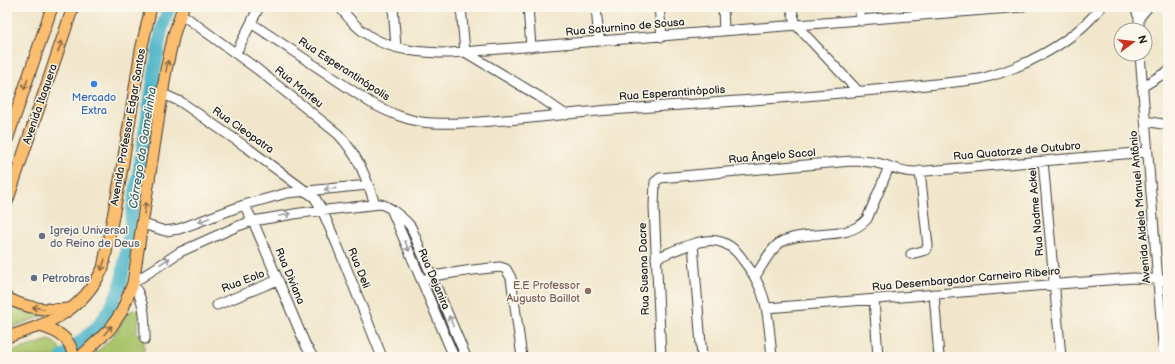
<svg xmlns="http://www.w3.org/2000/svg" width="1175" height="364" font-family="'Balsamiq Sans',sans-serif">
	<rect width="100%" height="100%" fill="#fbf7ec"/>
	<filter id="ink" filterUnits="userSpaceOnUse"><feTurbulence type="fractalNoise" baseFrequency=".025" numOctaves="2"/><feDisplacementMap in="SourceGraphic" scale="8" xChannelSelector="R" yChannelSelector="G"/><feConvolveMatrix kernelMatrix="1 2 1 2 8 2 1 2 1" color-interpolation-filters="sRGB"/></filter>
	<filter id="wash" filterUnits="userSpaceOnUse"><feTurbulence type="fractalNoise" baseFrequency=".012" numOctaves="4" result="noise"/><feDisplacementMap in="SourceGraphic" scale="16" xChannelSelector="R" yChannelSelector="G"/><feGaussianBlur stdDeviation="0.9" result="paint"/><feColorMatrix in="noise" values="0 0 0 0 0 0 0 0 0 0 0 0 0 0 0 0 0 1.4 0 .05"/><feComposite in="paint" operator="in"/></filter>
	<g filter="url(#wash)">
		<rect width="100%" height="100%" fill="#f1e6cb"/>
		<path fill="#a9c369" stroke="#627042" d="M7 305 34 313 47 315 7 329Z
			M133 310 138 311 140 314 136 333 144 339V357H91C99 349 110 342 116 332 121 325 124 314 133 310Z
			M49 340C56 342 63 349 61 357H7V353Z"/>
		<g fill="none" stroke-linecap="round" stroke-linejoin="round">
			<path stroke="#49b4c7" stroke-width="13" d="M75 346 97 327 110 309 121 284 161 32 169 7
				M62 357 68 352"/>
		</g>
	</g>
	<g filter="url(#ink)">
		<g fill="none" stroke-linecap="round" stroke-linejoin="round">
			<defs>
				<path id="minor" d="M340 7C348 18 359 30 371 37 394 51 424 53 450 53L1022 7
					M393 7 396 47
					M461 7 465 52 540 97 566 115
					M528 7 531 47
					M596 7 599 41
					M659 7 662 37
					M723 7 724 31
					M791 7 796 25 858 91
					M859 7 861 21
					M1135 7 1139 18V30
					M180 13 257 69 338 134C358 155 366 177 375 204
					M1139 18 1148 7
					M251 23 371 103C390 113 410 122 432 123 452 124 471 123 491 121 531 119 571 113 611 110 734 101 857 94 980 79 1023 68 1073 43 1101 7
					M236 53 259 7
					M1140 54 1164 357
					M1142 87 1168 71
					M163 94 181 102 249 149 315 198 322 210 338 247 382 357
					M1145 121 1168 125
					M1043 161 1061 357
					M244 205 253 221 306 346 313 357
					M392 211 454 357
					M143 224 165 231 179 229 244 205 287 193 368 185
					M693 244 702 357
					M911 254 926 250 928 246 920 171
					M656 258C672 252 699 238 717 241 728 243 737 251 743 260 769 292 768 318 772 357
					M755 277C762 266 770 249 781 242 808 228 846 243 867 219L889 167
					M422 281 432 276 473 270 500 267 506 269 511 278 522 357
					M934 294 939 357
					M874 299 878 357
					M217 305 278 280
					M767 308 1133 278 1168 280
					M145 339C145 316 145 303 133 283L180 252 238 226 253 221 300 213 380 204C388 205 406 220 411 227L466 357
					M661 357 654 206 655 182 660 178 851 161C860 161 869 161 877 163 891 166 900 172 915 172L1147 152"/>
				<path id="major" d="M7 140 52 7
					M7 202 73 7
					M7 298C25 308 48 311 68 309
					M40 326C57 331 72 338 73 357
					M7 337C50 323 82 312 103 268L121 175 141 50 151 7
					M80 357 110 329 122 311 133 283 166 70 174 34 183 7"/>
			</defs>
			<use href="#minor" stroke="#3c3a36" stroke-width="11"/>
			<use href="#major" stroke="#3c3a36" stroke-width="13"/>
			<use href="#minor" stroke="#fff" stroke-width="9"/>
			<use href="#major" stroke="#fbbd6e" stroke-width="11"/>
		</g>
		<defs><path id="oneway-shaft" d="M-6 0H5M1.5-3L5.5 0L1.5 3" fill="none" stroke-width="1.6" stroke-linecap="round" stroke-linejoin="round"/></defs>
		<g stroke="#8c6c45">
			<use href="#oneway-shaft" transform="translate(60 46) rotate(-71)"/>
			<use href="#oneway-shaft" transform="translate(167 66) rotate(-79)"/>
			<use href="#oneway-shaft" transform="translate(26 84) rotate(109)"/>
			<use href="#oneway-shaft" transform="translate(145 208) rotate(-82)"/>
			<use href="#oneway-shaft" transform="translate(103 265) rotate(108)"/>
			<use href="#oneway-shaft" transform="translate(38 308) rotate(-169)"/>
			<use href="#oneway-shaft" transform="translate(108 330) rotate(-49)"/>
		</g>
		<g stroke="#999">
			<use href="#oneway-shaft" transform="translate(330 189) rotate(174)"/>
			<use href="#oneway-shaft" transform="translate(285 215) rotate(-10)"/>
			<use href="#oneway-shaft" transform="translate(204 220) rotate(159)"/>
			<use href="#oneway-shaft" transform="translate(407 246) rotate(67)"/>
			<use href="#oneway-shaft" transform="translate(165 261) rotate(-33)"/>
			<use href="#oneway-shaft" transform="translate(451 321) rotate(-113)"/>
		</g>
	</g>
	<circle fill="#3f7fe0" stroke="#fbf7ec" stroke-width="1.5" cx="94" cy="84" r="4"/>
	<circle fill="#6b7280" stroke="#fbf7ec" stroke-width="1.5" cx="42" cy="236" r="4"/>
	<circle fill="#5c6f8a" stroke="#fbf7ec" stroke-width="1.5" cx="34" cy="278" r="4"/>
	<circle fill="#8d6e63" stroke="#fbf7ec" stroke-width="1.5" cx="588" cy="291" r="4"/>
	<g text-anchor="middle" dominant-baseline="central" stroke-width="3" stroke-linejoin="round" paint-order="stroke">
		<g font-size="11" fill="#1c1c1c" stroke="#fbf7ec">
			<text transform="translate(625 27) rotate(-5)">Rua Saturnino de Sousa</text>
			<text transform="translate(344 69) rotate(33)">Rua Esperantinópolis</text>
			<text transform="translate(299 87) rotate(39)">Rua Morfeu</text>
			<text transform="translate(672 93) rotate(-4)">Rua Esperantinópolis</text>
			<text transform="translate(40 104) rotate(-71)">Avenida Itaquera</text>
			<text transform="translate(128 127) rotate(-80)">Avenida Professor Edgar Santos</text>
			<text transform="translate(243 130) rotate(35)">Rua Cleopatra</text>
			<text transform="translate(1017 151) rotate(-5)">Rua Quatorze de Outubro</text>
			<text transform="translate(772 156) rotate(-5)">Rua Ângelo Sacol</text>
			<text transform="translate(1140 207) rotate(-95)">Avenida Aldeia Manuel Antônio</text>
			<text transform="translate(1036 212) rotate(-95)">Rua Nadme Ackel</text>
			<text transform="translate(359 268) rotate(68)">Rua Deli</text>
			<text transform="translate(644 269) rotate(-92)">Rua Susana Dacre</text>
			<text transform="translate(290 276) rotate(67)">Rua Diviana</text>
			<text transform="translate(434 279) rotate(67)">Rua Dejanira</text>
			<text transform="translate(966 279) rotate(-5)">Rua Desembargador Carneiro Ribeiro</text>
			<text transform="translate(243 281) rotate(-21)">Rua Eolo</text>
		</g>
		<g font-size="11" fill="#366cbe" stroke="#fbf7ec">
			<text x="94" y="97">Mercado<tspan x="94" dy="13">Extra</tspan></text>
		</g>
		<g font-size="11" fill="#5b616d" stroke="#fbf7ec" text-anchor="start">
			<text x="50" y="230">Igreja Universal<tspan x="50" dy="13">do Reino de Deus</tspan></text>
		</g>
		<g font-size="11" fill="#4e5e75" stroke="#fbf7ec" text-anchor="start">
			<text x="42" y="278">Petrobras</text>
		</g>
		<g font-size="11" fill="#785e54" stroke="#fbf7ec" text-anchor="end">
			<text x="580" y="285">E.E Professor<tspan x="580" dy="13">Augusto Baillot</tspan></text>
		</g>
		<g font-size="12" font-style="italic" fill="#306069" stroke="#fbf7ec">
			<text transform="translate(143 148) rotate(-81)">Córrego da Gamelinha</text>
		</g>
	</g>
	<rect width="1175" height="364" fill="none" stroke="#fbf7ec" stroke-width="24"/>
	<g transform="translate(1133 42) rotate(75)"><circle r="19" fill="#fbf7ec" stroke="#a29f99"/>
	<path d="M0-3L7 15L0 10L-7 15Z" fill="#c8321e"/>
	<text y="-6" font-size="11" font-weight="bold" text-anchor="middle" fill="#1c1c1c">N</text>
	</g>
</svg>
